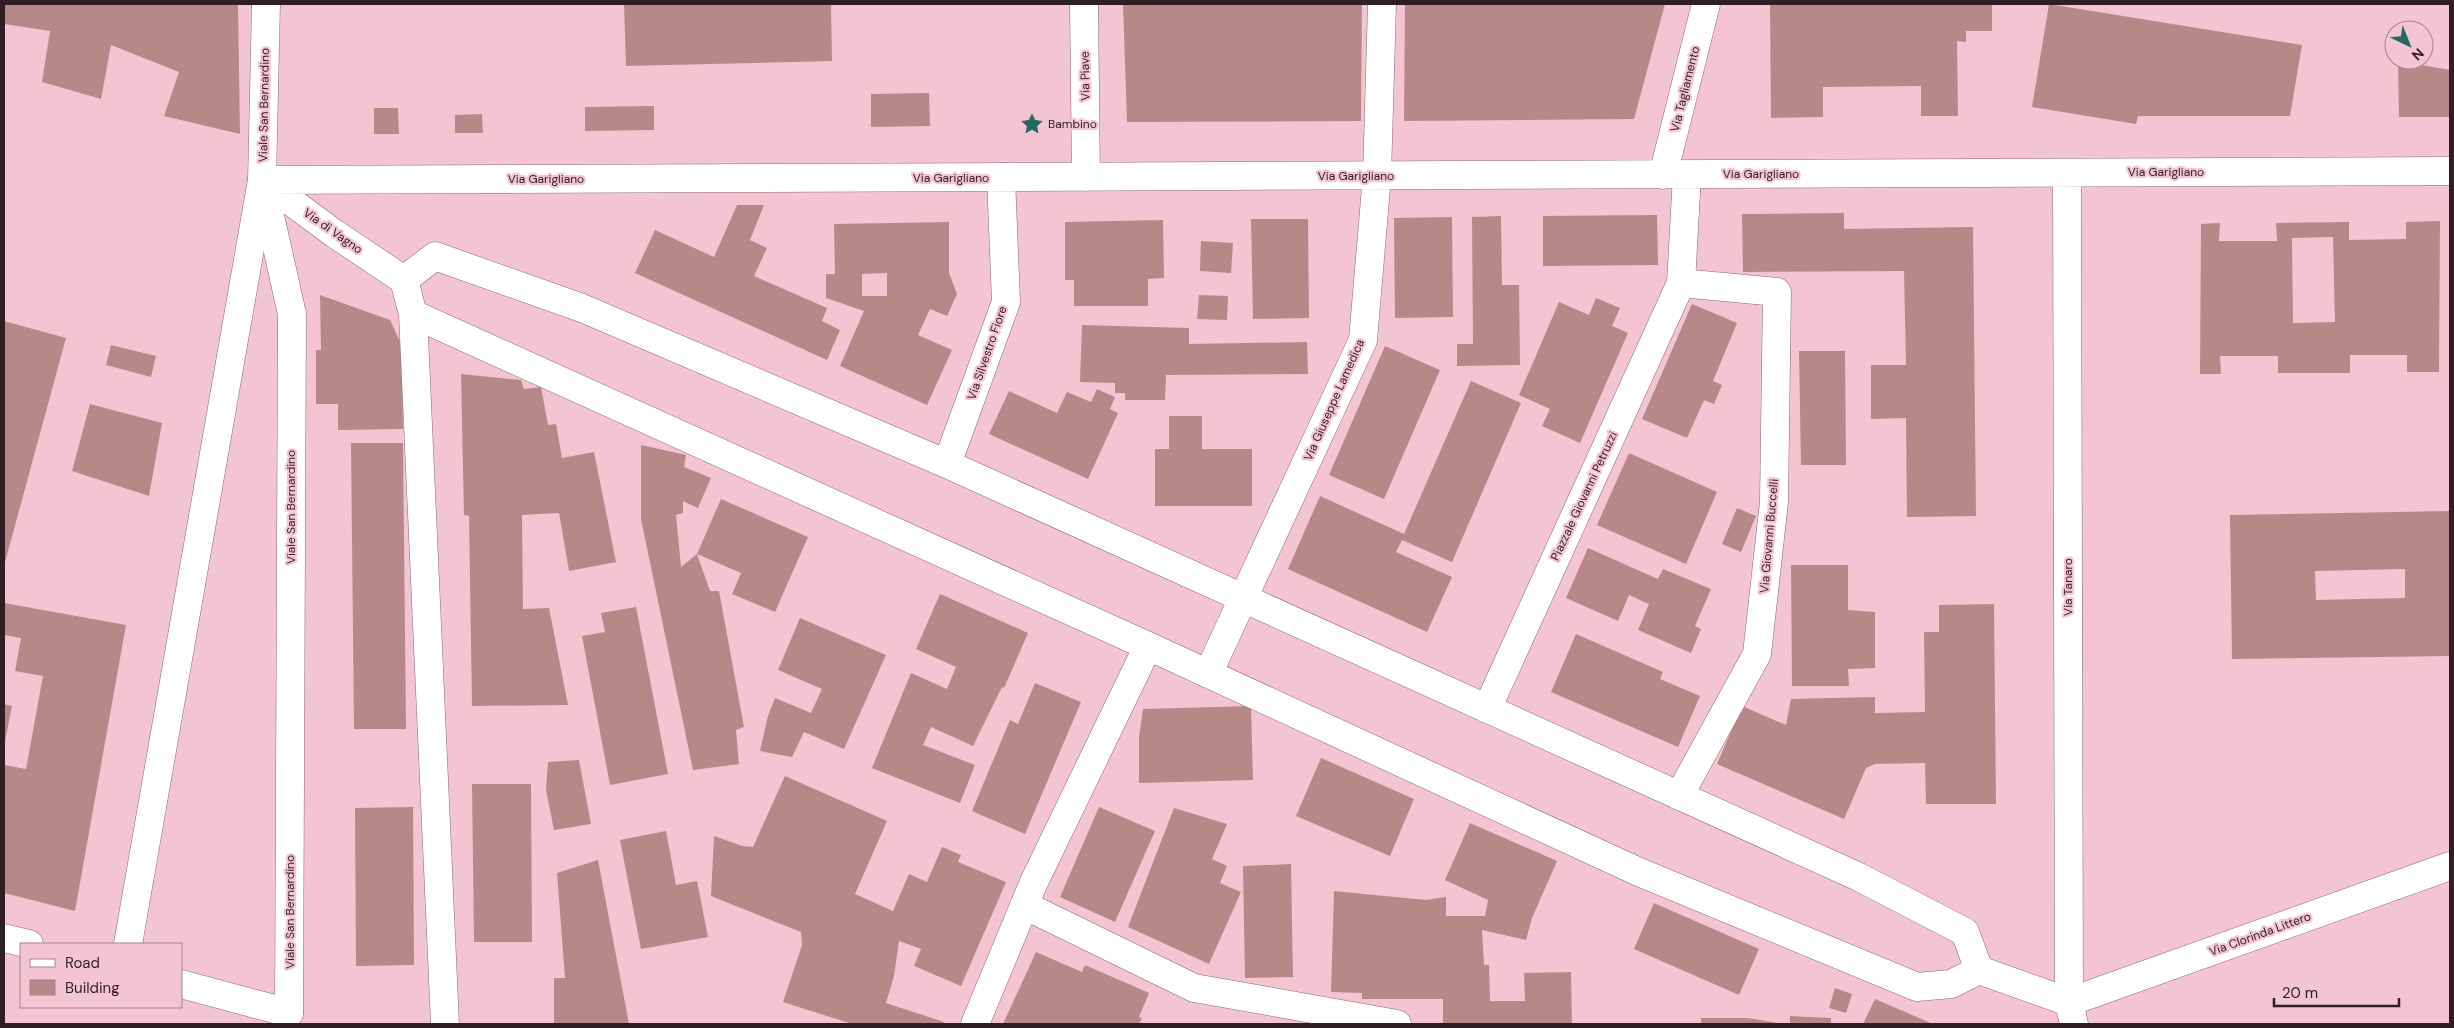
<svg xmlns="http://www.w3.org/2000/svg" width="2454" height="1028" font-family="'DM Sans',sans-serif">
	<rect width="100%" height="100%" fill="#f3c5d2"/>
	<path fill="#b68988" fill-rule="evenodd" d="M4 4H238L240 134 164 116 179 72 111 45 101 99 42 82 50 31 4 24Z
		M624 4H831L832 61 626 66Z
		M1123 4H1362L1361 121 1127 122Z
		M1405 4 1564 5V4H1665L1634 119 1404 121Z
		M1770 4H1992V31H1966V42L1957 41 1958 116H1921V86L1823 87V117L1771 118Z
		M2049 4 2302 45 2290 116H2138L2136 124 2032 107Z
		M2398 61 2450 70V117H2399Z
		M929 93 930 126 871 127V94Z
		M654 106V130L585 131V107Z
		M374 108H398L399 134H374Z
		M482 114 483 133H455V115Z
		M737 205H764L750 240 767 248 754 276 827 308 822 321 840 330 827 360 635 273 655 230 714 257Z
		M1844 213V229L1973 227 1976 516 1907 517 1906 418 1871 419V365H1906L1904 271 1743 272 1742 214Z
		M1657 215 1658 265 1543 266V216Z
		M1501 216 1502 285H1519L1520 365 1457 366V344H1473L1472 217Z
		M1452 217 1453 317 1395 318 1394 218Z
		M1251 219H1308L1309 318 1253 319Z
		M1163 220 1164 278 1148 279V306H1074V280H1065V222Z
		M2440 221 2439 372H2407V355H2350V373H2278V356H2220L2221 374H2200L2201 224 2220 223 2219 241H2277L2276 223 2349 222V240L2406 239V222ZM2333 237 2335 322 2293 323 2292 238Z
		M949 222V273L957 294 947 316 930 309 918 335 952 350 927 405 840 366 864 311 826 298V274H835L834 224ZM887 273V296H862V274Z
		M1201 241 1233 243 1231 273 1200 271Z
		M320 295 390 320 402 346 403 429 338 430V404H316V350H321Z
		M1199 295 1228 296 1227 320 1197 319Z
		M1596 298 1620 308 1612 326 1628 333 1580 443 1542 426 1550 409 1519 395 1559 302 1589 315Z
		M1692 304 1737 323 1713 381 1722 385 1714 404 1704 400 1687 438 1642 419Z
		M4 321 66 338 4 566Z
		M1082 325 1189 328V344L1307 342 1308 374 1166 375 1165 400H1125V393H1115V383L1080 382Z
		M111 345 156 356 151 377 106 365Z
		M1385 346 1440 370 1384 499 1329 475Z
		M1799 351H1845L1846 465H1801Z
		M461 374 521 380 524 389 541 387 548 425 556 424 562 458 594 452 616 562 569 571 559 513 522 515 523 609 549 608 568 705 472 706 469 516 464 515Z
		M1471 381 1521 403 1452 562 1402 540 1396 552 1452 577 1427 632 1288 569 1320 496 1404 534Z
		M1097 389 1115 397 1110 409 1118 413 1088 479 989 434 1009 391 1057 413 1067 392 1091 402Z
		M90 404 162 423 149 496 72 471Z
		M1169 416H1202V449H1252V506H1155V449H1169Z
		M351 443H403L406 729H354Z
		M641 445 686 455 684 467 711 478 698 508 683 501V513L676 515 681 567 697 554 710 591H719L744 727 736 730 739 764 693 770 641 519Z
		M1629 453 1717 492 1686 564 1597 525Z
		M721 499 808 537 775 612 732 594 741 573 697 554Z
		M1737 508 1756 516 1741 552 1722 544Z
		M2450 511V656L2232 659 2230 515ZM2405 569V598L2316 600 2315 571Z
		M1588 548 1658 579 1663 569 1711 589 1695 626 1701 629 1691 653 1638 630 1649 604 1629 595 1618 621 1566 598Z
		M1791 565H1848V610L1875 612V668L1848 669 1849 686H1792Z
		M940 594 1028 633 1004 688 1002 687 973 746 931 727 923 745 975 765 960 803 872 768 911 673 947 689 956 667 916 649Z
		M4 603 126 625 75 911 4 893V765L26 769 43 676 15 671 21 638 4 635Z
		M1994 604 1996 804H1926L1925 763 1875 764 1866 768 1844 819 1717 764 1742 706 1786 725 1791 699 1875 697V713L1925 712 1924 632H1939V605Z
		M636 607 668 774 610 785 582 636 605 632 601 613Z
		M800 618 886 655 844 749 804 732 792 757 760 751 768 716 775 698 811 713 822 689 778 670Z
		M1576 634 1663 672 1660 679 1700 696 1678 747 1551 692Z
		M1035 683 1081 702 1025 834 972 811 1010 720 1018 724Z
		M4 704 12 706 5 741 4 740Z
		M1251 706 1253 780 1139 783V737L1143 709Z
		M1321 758 1414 799 1390 856 1296 816Z
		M579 760 591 824 554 830 546 790 548 762Z
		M785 776 887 821 855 894 893 911 909 874 927 882 942 847 961 855 958 862 1006 882 961 986 914 966 921 949 899 941 894 976 886 1003 944 1022 943 1024H852L783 1002 802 945 801 932 711 896 714 836 742 846 753 847Z
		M472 784H531L532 942H474Z
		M413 807 414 965 356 966 355 808Z
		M1099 807 1155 831 1115 922 1060 897Z
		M1174 808 1227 824 1212 859 1227 866 1220 883 1241 892 1209 964 1128 927Z
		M1470 823 1557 861 1532 918 1526 940 1482 930 1484 965H1489L1490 1001H1525L1524 973 1571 972 1572 1024H1443V999H1362V993L1331 992 1334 891 1426 900 1446 897V916H1485L1488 900 1445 880Z
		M666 831 676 885 697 881 708 937 641 949 620 840Z
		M598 860 629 1024H554V978H565L557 873Z
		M1291 864 1293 977 1245 978 1243 866Z
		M1654 903 1759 949 1739 995 1634 949Z
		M1036 952 1082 972 1085 965 1149 993 1139 1017 1142 1018 1139 1024H1003Z
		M1835 988 1852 994 1846 1013 1829 1008Z
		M1875 999 1933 1024H1863Z
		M1790 1016 1831 1018V1024H1790Z
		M1701 1018H1747L1785 1024H1701Z"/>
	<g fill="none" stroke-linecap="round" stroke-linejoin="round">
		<defs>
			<path id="minor" d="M1084 4 1086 177
				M2067 173 2069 1002 2074 1024
				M1663 175 1706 4
				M262 180 2450 171
				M262 180 335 234 404 280
				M413 314 1148 646 1639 872 1917 987 1951 984 1979 970 1965 932 1859 877 947 464 582 308 435 256 404 280 413 314 445 1024
				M947 464 1006 302 1001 177
				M1208 674 1363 340 1377 176 1382 4
				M1487 709 1681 283 1687 175
				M1679 796 1757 654 1774 502 1777 292 1681 283
				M1024 905 1194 988 1397 1024
				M4 938 29 944
				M128 944 262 180
				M1979 970 2069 1002
				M181 984 289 1013
				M2069 1002 2450 866
				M975 1024 1034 882 1148 646"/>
			<path id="tertiary" d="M266 4 262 180 292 314 289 1013"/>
		</defs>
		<use href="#minor" stroke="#8e6571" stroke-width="29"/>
		<use href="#tertiary" stroke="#8e6571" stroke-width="29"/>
		<use href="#minor" stroke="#fff" stroke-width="28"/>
		<use href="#tertiary" stroke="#fff" stroke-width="28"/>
	</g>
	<defs>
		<symbol id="sight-bare" viewBox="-9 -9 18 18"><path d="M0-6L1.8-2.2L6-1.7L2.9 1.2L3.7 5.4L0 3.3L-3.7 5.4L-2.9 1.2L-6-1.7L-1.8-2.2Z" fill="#246a5e" stroke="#f3c5d2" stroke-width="2.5" paint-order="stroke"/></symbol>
	</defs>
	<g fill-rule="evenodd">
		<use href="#sight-bare" x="1016" y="108" width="32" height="32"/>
	</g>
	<g text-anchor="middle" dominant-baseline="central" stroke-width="4.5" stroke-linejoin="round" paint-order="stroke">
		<g font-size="12" fill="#2f1e23" stroke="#f3c5d2">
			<text transform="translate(1085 76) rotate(-91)">Via Piave</text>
			<text transform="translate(1685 89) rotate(-76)">Via Tagliamento</text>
			<text transform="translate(264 105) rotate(-89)">Viale San Bernardino</text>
			<text x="2166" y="172">Via Garigliano</text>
			<text x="1761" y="174">Via Garigliano</text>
			<text x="1356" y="176">Via Garigliano</text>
			<text x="951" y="178">Via Garigliano</text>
			<text x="546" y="179">Via Garigliano</text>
			<text transform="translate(333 231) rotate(35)">Via di Vagno</text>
			<text transform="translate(987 353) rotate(-71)">Via Silvestro Fiore</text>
			<text transform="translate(1334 400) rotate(-66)">Via Giuseppe Lamedica</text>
			<text transform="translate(1584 496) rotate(-65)">Piazzale Giovanni Petruzzi</text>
			<text transform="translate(291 507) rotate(-90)">Viale San Bernardino</text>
			<text transform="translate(1769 536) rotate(-85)">Via Giovanni Buccelli</text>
			<text transform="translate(2068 587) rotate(-90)">Via Tanaro</text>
			<text transform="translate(290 912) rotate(-90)">Viale San Bernardino</text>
			<text transform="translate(2260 934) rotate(-20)">Via Clorinda Littero</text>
		</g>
		<g font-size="12" fill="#2f1e23" stroke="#f3c5d2" text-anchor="start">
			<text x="1048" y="124">Bambino</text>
		</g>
	</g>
	<rect width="2454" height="1028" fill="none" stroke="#2f1e23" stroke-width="10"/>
	<rect x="20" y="943" width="162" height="65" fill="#f3c5d2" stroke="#a5828c"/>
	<rect x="30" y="959" width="25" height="8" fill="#ffffff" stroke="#a5828c"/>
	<text x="65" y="968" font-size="15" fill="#2f1e23">Road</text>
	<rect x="30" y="980" width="25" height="15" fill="#b68988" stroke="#a5828c"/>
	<text x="65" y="993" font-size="15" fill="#2f1e23">Building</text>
	<g transform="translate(2409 45) rotate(137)"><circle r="24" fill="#f3c5d2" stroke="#a5828c"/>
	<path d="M0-4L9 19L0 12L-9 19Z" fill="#246a5e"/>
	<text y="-8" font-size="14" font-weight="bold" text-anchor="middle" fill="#2f1e23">N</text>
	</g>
	<path d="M2274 998v8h125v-8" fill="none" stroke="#2f1e23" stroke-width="2.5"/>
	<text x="2282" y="998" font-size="15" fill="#2f1e23" stroke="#f3c5d2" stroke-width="4" paint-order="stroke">20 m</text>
</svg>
